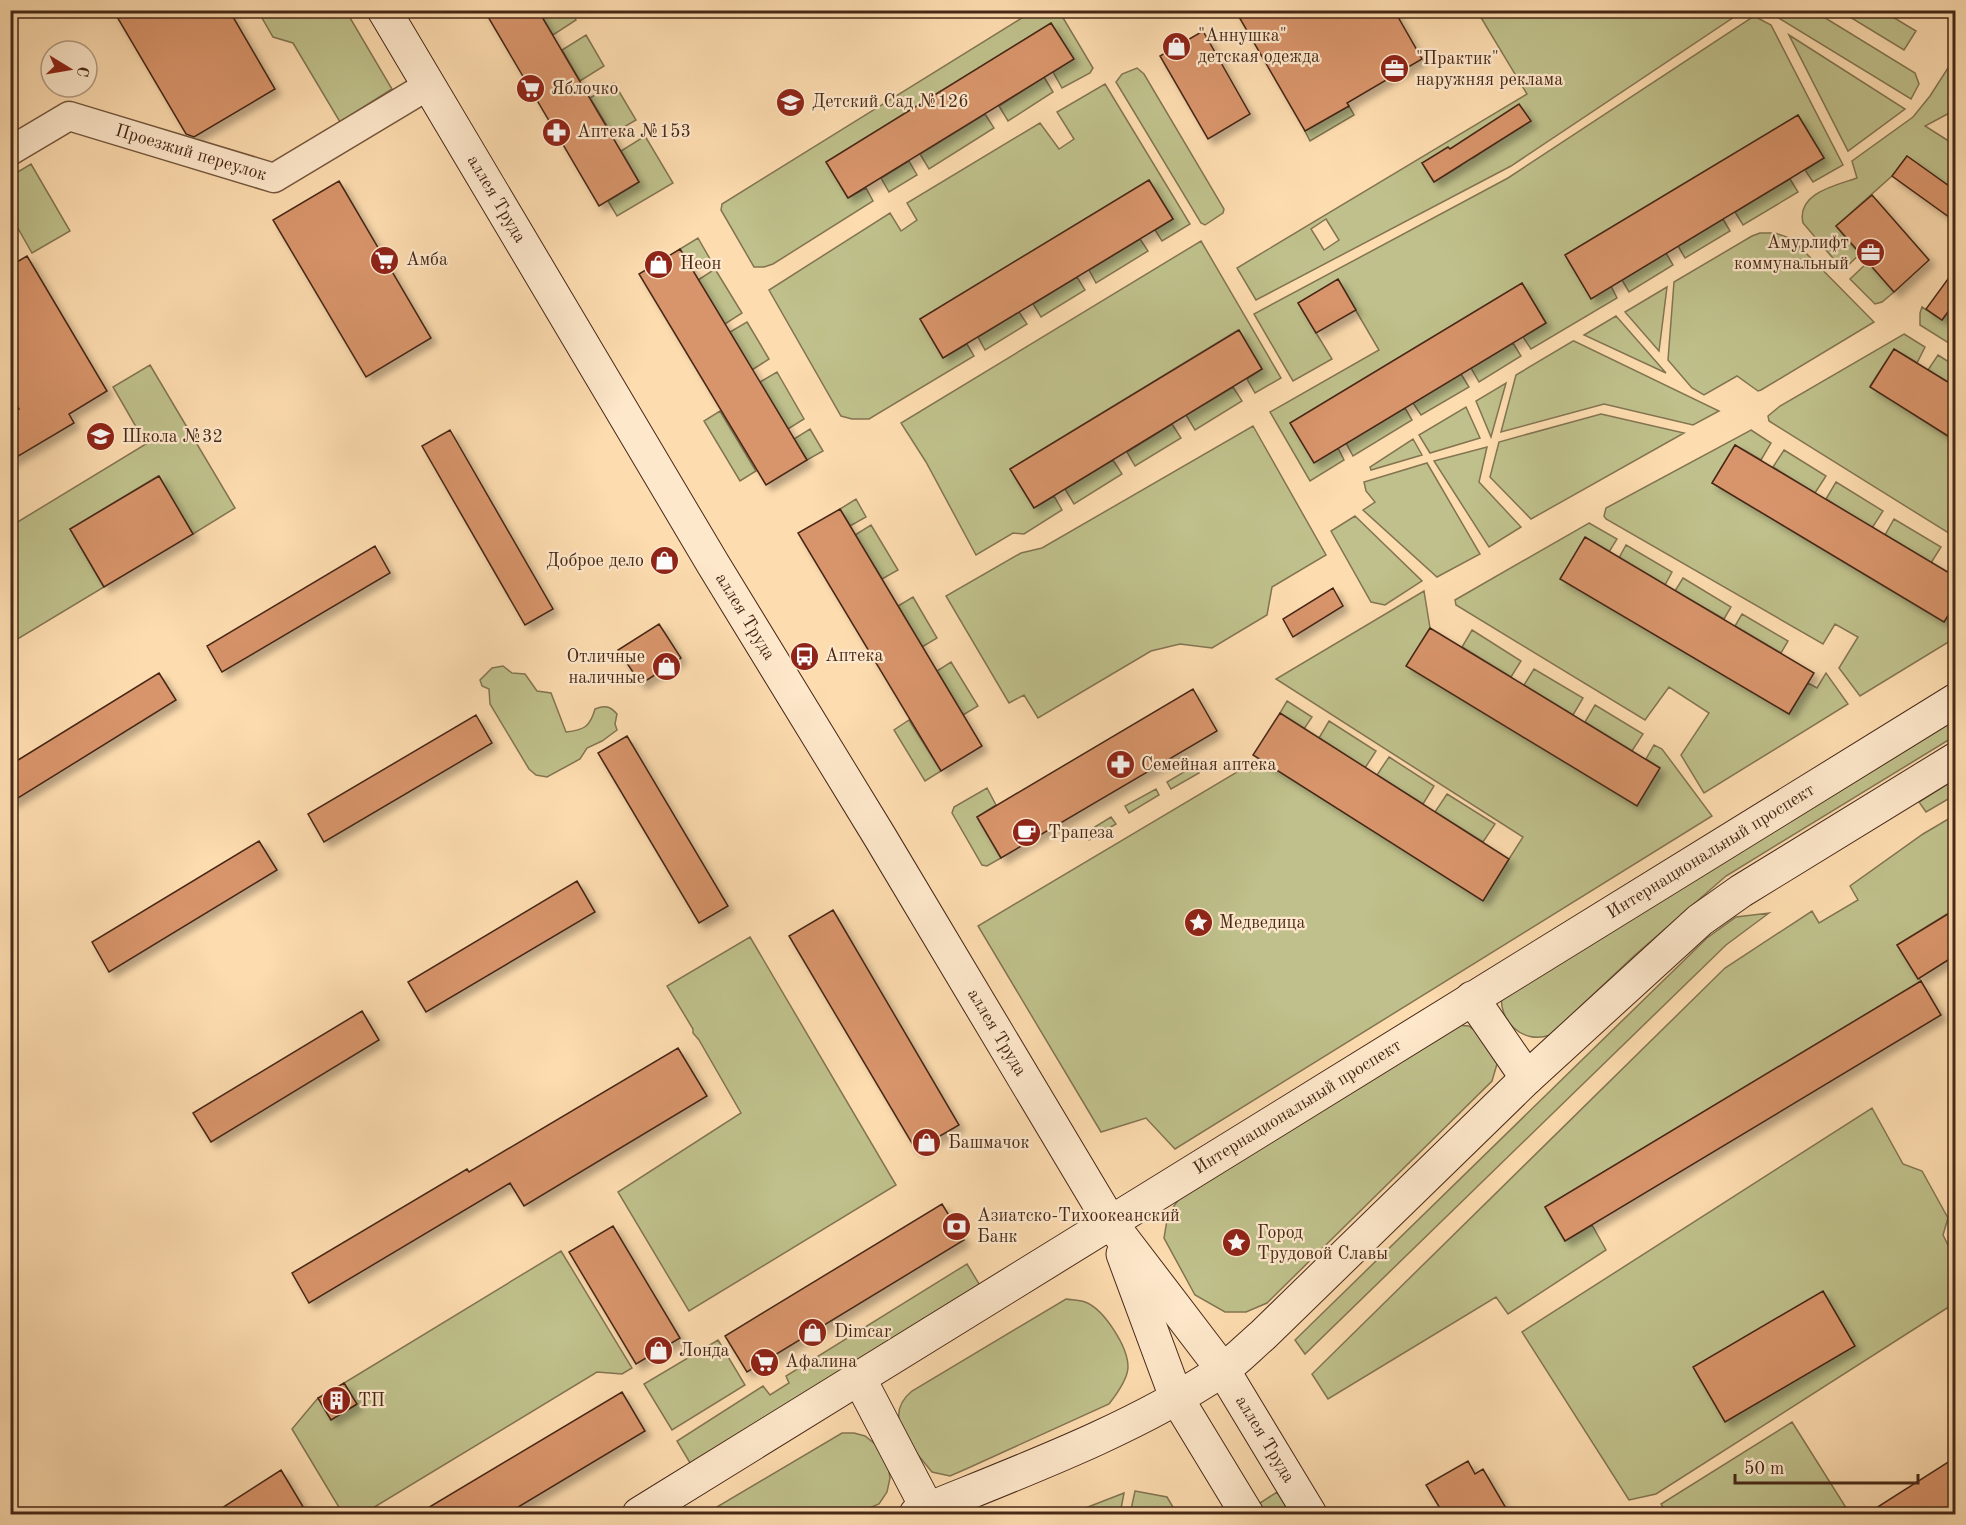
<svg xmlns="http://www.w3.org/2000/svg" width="1966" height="1525" font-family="'Old Standard TT',serif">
	<defs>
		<filter id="shadow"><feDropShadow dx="5.5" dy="5.5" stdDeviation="3" flood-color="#0004"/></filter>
	</defs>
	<rect width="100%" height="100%" fill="#fddcaf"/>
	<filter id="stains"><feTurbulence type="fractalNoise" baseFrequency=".00333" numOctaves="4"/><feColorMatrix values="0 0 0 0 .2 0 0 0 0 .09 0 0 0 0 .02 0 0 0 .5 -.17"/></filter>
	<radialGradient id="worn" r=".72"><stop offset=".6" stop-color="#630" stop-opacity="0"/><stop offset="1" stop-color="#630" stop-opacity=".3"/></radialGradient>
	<path fill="#bfc08b" stroke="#837451" stroke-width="1.5" fill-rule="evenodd" d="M258 11H346L392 89 340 122 293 43 273 37Z
		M538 11H571L576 20 553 35Z
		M1033 11H1059L1093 68 1090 73 1062 88 1053 72 1073 59 1051 23 826 162 848 198 866 188 873 201 773 264 764 267H754L721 210 722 204Z
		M1477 11H1743L1511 166 1256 300 1237 268 1527 94ZM1463 141 1494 144 1473 158ZM1422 163 1460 166 1434 182ZM1326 219 1339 240 1324 250 1311 229Z
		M1767 11H1814L1915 73 1919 84 1911 99Z
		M1840 11H1883L1916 31 1904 50Z
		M1754 16 1771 25 1843 165 1813 182 1805 170 1824 158 1798 115 1565 255 1591 298 1611 286 1617 298 1531 349 1523 337 1546 323 1522 283 1290 423 1314 462 1338 448 1344 460 1310 481 1270 412 1379 350 1338 280 1298 303 1332 359 1293 381 1254 314 1508 178Z
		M586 35 604 66 580 81 562 50Z
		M1789 35 1905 109 1848 151Z
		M1955 57V110L1925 126 1955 145V191L1907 156 1892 176 1836 226 1860 254 1843 270 1803 223C1796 193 1837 185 1857 178L1852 161 1913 117 1930 96Z
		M1137 68 1144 74 1224 209 1223 213 1205 225 1201 223 1116 82 1122 74Z
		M1044 77 1053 92 1008 121 999 106Z
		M614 83 636 120 612 134 590 98Z
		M1105 84 1190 224 1162 241 1155 230 1173 219 1149 180 920 319 943 358 967 344 974 356 869 419H852L841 416 769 290 890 213 901 231 917 220 907 203 1040 123 1059 149 1074 139 1057 112Z
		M1349 106 1354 115 1310 141 1305 131Z
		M985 114 994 128 929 169 920 154Z
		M645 136 673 183 617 216 608 201 639 182 621 151Z
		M909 161 917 175 889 192 881 178Z
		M31 164 70 231 32 253 11 216V176Z
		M1790 179 1798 192 1743 225 1735 212Z
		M1723 219 1730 231 1685 258 1678 246Z
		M1760 233H1775L1792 239 1874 322 1761 390 1758 391 1737 376 1704 395 1692 388 1668 360 1674 282 1752 236Z
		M698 238 710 259 692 269 680 249Z
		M1140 239 1148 251 1096 283 1089 270Z
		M1201 241 1281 378 1255 393 1247 379 1262 369 1238 330 1010 469 1034 508 1054 496 1062 510 1024 534 1013 533 976 555 926 462 901 423Z
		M1666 253 1673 265 1629 292 1622 280Z
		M1868 262 1894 292 1882 302 1875 304 1850 279Z
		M715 269 742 313 725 324 698 280Z
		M1077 277 1085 290 1041 317 1033 304Z
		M1667 287 1659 351 1625 312Z
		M1955 301V347L1920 325V313L1922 307 1942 320Z
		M1019 312 1027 324 985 350 978 337Z
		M1616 316 1666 373 1584 335Z
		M747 322 769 359 752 370 730 332Z
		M1904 334 1925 347 1917 363 1894 349 1870 386 1955 441V537L1769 421 1768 416 1780 406Z
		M1573 341H1574L1719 411 1693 425 1604 404 1501 432 1516 375Z
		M1513 343 1521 356 1479 382 1471 368Z
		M1938 355 1955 366V387L1928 370Z
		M150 365 235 508 193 534 158 476 70 529 104 587 11 643V526L146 444 113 387Z
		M777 372 804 419 788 429 760 382Z
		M1461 374 1469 387 1421 415 1413 403Z
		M1506 383 1491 437 1476 401Z
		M1233 387 1242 401 1195 430 1186 415Z
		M1466 407 1480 438 1430 453 1419 435Z
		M1405 408 1412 420 1353 456 1346 443Z
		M720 411 756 471 740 481 704 421Z
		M1601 414 1684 433 1531 519 1490 477 1499 442Z
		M1172 424 1181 438 1135 466 1127 452Z
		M1253 426 1326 555 1272 587 1267 615 1212 648 1180 644 1151 651 1038 718 1024 695 1009 703 946 596 1021 553 1042 548Z
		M810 429 823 451 807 460 794 439Z
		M1751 430 1771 443 1761 460 1735 445 1712 483 1944 622 1955 603V638L1860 696 1839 668 1858 637 1835 624 1823 644 1606 519 1604 516 1606 508Z
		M1413 439 1422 455 1371 470 1370 467Z
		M1487 447 1479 482 1521 527 1489 547 1434 461Z
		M1784 450 1826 476 1815 493 1773 467Z
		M1113 460 1122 474 1074 504 1065 489Z
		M1427 463 1480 554 1437 577 1363 510 1375 502 1366 491 1364 482Z
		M1836 482 1883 511 1872 528 1826 499Z
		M856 499 866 517 850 526 840 509Z
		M1355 516 1422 581 1385 605 1371 602 1331 531Z
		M1894 519 1941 547 1931 563 1885 535Z
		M1589 523 1617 539 1609 552 1561 579 1789 714 1808 683 1817 688 1826 673 1848 704 1704 793 1681 755 1709 713 1669 687 1645 720 1456 605 1455 600Z
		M871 525 898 570 882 579 855 535Z
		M1626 545 1672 572 1665 585 1619 558Z
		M1683 578 1731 607 1724 619 1675 591Z
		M1424 591 1430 628 1407 665 1660 768 1646 759 1654 745 1662 749 1712 816 1175 1149 1146 1118 1101 1132 978 926 1259 759 1483 900 1523 837 1276 679Z
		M913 597 937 638 922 647 898 606Z
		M1742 614 1788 641 1781 653 1735 626Z
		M1472 630 1521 661 1511 677 1462 647Z
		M951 662 978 706 963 715 937 671Z
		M503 666 512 673 525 674 537 691 551 693 566 732C584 730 590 727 595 709 605 705 610 706 617 714L615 724 617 730 602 741 587 748 580 759 547 777 536 775 529 769 490 704 489 689 482 686 480 680 492 668Z
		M1534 669 1583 698 1573 715 1524 685Z
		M1287 701 1312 717 1304 729 1280 713Z
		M1595 705 1643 734 1632 751 1585 722Z
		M1955 714V736L1726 876 1635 955 1550 1035C1522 1045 1497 1020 1502 992Z
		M909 720 941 771 925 781 894 730Z
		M1329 721 1376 751 1365 768 1319 738Z
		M1389 757 1434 786 1423 804 1377 775Z
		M1194 766 1199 773 1171 789 1167 782Z
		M1955 779V795L1926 812 1919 802Z
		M987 788 996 805 977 817 1001 858 987 866 982 865 952 813 954 807Z
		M1156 789 1159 795 1129 813 1125 806Z
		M1447 794 1495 824 1483 842 1435 812Z
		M1955 815V909L1897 945 1921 981 1545 1207 1565 1241 1592 1225 1606 1250 1508 1314 1496 1297 1328 1399 1312 1374 1725 968 1812 911 1819 923 1858 900 1850 886 1923 834Z
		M1111 817 1116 824 1089 840 1085 833Z
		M1769 913 1726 945 1305 1354 1295 1340 1707 938 1736 917Z
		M750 937 896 1185 689 1311 618 1192 741 1113 699 1040 693 1033V1029L667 986Z
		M1444 1024 1469 1026 1487 1041 1497 1064 1492 1081 1267 1303 1246 1312H1225L1195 1295 1164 1238 1168 1214 1179 1199Z
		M1872 1108 1903 1164 1922 1171 1948 1218 1943 1235 1955 1259V1303L1656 1494 1629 1500 1522 1332Z
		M561 1251 632 1368 622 1374 597 1372 363 1514H343L292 1429 318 1398 331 1420 356 1405 344 1383Z
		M967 1264 984 1292 696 1473 677 1441 763 1386 770 1395 789 1383 786 1376Z
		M1066 1299C1072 1300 1079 1300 1085 1302 1104 1309 1128 1347 1128 1367 1128 1379 1116 1395 1109 1404L966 1469 950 1476 932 1472C913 1448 880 1417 912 1391Z
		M718 1340 745 1385 672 1430 644 1384Z
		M1792 1422 1850 1514H1667L1661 1504Z
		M842 1433H854L865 1436 875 1444 888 1465 890 1478 887 1492 879 1504 855 1514H705Z
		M1135 1491 1167 1497 1177 1514H1130Z
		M1277 1492 1291 1514H1259L1254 1507Z
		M1124 1493 1120 1514H1070Z"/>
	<path fill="#d8946b" stroke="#472817" stroke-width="1.5" filter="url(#shadow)" d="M113 10H229L275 89 194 137 186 134Z
		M484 10H538L639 182 599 206Z
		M1235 10H1394L1422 59 1347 103 1349 106 1305 131Z
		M1051 23 1074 59 848 198 826 162Z
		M1203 31 1250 114 1208 139 1160 56Z
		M1519 104 1531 121 1434 182 1422 163 1448 147 1450 149Z
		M1798 115 1824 158 1591 299 1565 255Z
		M1907 156 1956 191V222L1892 176Z
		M1149 180 1173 219 943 358 920 319Z
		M339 181 431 338 366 377 273 220Z
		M1872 195 1929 260 1894 292 1836 226Z
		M680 249 807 460 766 485 639 274Z
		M27 256 107 391 69 414 74 423 10 461V414L19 409 10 395V266Z
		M1956 268V301L1942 320 1926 309Z
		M1338 279 1356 310 1316 333 1298 303Z
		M1522 283 1546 323 1314 463 1290 423Z
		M1239 330 1262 369 1034 508 1010 469Z
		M1894 349 1956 387V441L1870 387Z
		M450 430 553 609 525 625 422 446Z
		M1735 445 1956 577V603L1944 622 1712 483Z
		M159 476 193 534 104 587 70 529Z
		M840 509 982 746 941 771 798 533Z
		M1585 537 1814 673 1789 714 1560 579Z
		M375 546 390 573 222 672 207 646Z
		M1333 588 1343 606 1293 637 1283 619Z
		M659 624 681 658 641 684 618 650Z
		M1430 628 1660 768 1637 806 1406 666Z
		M159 673 176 700 10 803V765Z
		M1193 689 1217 731 1001 858 977 817Z
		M1280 713 1509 859 1483 901 1253 755Z
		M476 715 492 743 324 842 308 814Z
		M627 736 728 906 699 923 598 753Z
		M259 841 277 870 109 972 92 942Z
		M577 881 595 912 426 1012 408 982Z
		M1956 909V955L1918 979 1897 945Z
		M833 910 959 1125 916 1150 789 936Z
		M1921 981 1941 1015 1565 1241 1545 1207Z
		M362 1011 379 1040 211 1142 193 1113Z
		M678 1048 707 1096 524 1206 510 1183 309 1303 292 1273 467 1169 469 1172Z
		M942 1204 964 1240 747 1372 725 1336Z
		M613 1226 680 1338 636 1364 569 1252Z
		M1823 1291 1855 1346 1725 1422 1693 1367Z
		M344 1383 357 1404 331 1420 318 1398Z
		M622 1392 645 1431 505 1515H416Z
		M1956 1457V1515H1865Z
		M1468 1461 1475 1474 1483 1469 1510 1515H1444L1426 1485Z
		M281 1470 308 1515H211Z"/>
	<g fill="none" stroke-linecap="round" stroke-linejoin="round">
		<defs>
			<g id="street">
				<path id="s1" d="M10 151 69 116 274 178 429 85"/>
			</g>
			<g id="secondary">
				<path id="s2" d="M384 10 713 564 880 837 1110 1222 1223 1370 1310 1514"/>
				<path d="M1472 998 1527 1078"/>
				<path d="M1123 1254 1176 1397 1247 1514"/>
				<path d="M859 1378 928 1510"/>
				<path id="s3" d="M639 1514 1956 700"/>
				<path d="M916 1514C1018 1472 1129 1432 1221 1371 1236 1361 1249 1347 1263 1335L1527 1078 1700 920 1741 891 1956 759"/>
			</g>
		</defs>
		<use href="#street" stroke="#74553d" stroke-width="31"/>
		<use href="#secondary" stroke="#472817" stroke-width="35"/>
		<use href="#street" stroke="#fee8cb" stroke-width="28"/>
		<use href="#secondary" stroke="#fee8cb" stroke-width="33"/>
	</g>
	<defs>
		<symbol id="shop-disc" viewBox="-11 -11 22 22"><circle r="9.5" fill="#8f2418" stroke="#fee8cb"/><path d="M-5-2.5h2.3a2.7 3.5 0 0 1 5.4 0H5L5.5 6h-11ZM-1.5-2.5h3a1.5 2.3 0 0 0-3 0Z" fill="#fff"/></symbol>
		<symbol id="office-disc" viewBox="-11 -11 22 22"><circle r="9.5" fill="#8f2418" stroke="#fee8cb"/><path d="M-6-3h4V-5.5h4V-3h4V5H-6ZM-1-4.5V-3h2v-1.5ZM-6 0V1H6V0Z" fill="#fff"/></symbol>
		<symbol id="supermarket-disc" viewBox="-11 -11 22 22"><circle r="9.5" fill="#8f2418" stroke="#fee8cb"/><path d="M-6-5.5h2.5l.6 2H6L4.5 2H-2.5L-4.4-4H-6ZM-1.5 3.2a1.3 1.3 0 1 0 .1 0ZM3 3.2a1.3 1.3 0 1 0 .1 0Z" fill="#fff"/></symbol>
		<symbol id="school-disc" viewBox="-11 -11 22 22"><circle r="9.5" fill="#8f2418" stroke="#fee8cb"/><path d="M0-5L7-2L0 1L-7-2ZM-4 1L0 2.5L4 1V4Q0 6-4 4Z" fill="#fff"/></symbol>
		<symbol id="pharmacy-disc" viewBox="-11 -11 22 22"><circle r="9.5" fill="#8f2418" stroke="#fee8cb"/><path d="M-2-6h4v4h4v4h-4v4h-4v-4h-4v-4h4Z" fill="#fff"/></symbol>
		<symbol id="bus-disc" viewBox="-11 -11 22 22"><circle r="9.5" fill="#8f2418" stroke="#fee8cb"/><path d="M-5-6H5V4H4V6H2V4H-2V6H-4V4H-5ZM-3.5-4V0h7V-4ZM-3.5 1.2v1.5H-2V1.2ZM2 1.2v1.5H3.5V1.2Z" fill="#fff"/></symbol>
		<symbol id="cafe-disc" viewBox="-11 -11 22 22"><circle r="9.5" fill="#8f2418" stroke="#fee8cb"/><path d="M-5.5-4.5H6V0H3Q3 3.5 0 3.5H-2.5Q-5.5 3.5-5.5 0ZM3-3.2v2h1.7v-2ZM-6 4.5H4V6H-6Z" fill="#fff"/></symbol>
		<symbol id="sight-disc" viewBox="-11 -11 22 22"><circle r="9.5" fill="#8f2418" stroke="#fee8cb"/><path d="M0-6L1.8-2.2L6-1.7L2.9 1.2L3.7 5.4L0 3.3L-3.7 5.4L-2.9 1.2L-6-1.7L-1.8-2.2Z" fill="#fff"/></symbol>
		<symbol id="bank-disc" viewBox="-11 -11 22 22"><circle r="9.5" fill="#8f2418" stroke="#fee8cb"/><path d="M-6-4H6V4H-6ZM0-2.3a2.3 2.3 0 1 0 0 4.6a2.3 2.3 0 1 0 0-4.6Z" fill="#fff"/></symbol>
		<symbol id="building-disc" viewBox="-11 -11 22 22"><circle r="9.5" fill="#8f2418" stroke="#fee8cb"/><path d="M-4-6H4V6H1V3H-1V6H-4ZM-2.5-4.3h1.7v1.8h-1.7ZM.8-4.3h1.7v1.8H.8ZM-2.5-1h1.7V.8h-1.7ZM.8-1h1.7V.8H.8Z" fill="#fff"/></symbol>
	</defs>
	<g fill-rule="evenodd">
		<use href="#shop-disc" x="1160" y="30" width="33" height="33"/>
		<use href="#office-disc" x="1378" y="52" width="33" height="33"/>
		<use href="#supermarket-disc" x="514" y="72" width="33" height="33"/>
		<use href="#school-disc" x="774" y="86" width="33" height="33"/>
		<use href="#pharmacy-disc" x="540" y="116" width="33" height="33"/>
		<use href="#office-disc" x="1854" y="236" width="33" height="33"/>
		<use href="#supermarket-disc" x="368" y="244" width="33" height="33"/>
		<use href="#shop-disc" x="642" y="248" width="33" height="33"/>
		<use href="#school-disc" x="84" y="420" width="33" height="33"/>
		<use href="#shop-disc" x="648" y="544" width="33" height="33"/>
		<use href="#bus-disc" x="788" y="640" width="33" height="33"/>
		<use href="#shop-disc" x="650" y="650" width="33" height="33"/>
		<use href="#pharmacy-disc" x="1104" y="748" width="33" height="33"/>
		<use href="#cafe-disc" x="1010" y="816" width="33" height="33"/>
		<use href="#sight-disc" x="1182" y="906" width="33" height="33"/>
		<use href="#shop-disc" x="910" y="1126" width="33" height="33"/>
		<use href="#bank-disc" x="940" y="1210" width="33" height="33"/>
		<use href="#sight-disc" x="1220" y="1226" width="33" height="33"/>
		<use href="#shop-disc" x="796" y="1316" width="33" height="33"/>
		<use href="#shop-disc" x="642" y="1334" width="33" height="33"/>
		<use href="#supermarket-disc" x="748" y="1346" width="33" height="33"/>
		<use href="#building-disc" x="320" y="1384" width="33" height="33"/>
	</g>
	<g text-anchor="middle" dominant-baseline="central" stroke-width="4.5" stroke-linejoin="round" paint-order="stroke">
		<g font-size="18" fill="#472817" stroke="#fee8cb" text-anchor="start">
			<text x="1198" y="36">"Аннушка"<tspan x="1198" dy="21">детская одежда</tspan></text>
			<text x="1416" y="59">"Практик"<tspan x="1416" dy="21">наружняя реклама</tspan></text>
			<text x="551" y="89">Яблочко</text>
			<text x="812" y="102">Детский Сад №126</text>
			<text x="577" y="132">Аптека №153</text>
			<text x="1849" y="243" text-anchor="end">Амурлифт<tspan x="1849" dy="21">коммунальный</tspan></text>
			<text x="406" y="260">Амба</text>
			<text x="680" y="264">Неон</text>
			<text x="122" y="437">Школа №32</text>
			<text x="644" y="561" text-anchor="end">Доброе дело</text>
			<text x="825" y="656">Аптека</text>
			<text x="645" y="657" text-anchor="end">Отличные<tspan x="645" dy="21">наличные</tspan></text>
			<text x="1141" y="765">Семейная аптека</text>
			<text x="1048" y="833">Трапеза</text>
			<text x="1219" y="923">Медведица</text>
			<text x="948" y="1143">Башмачок</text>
			<text x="977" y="1216">Азиатско-Тихоокеанский<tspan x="977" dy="21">Банк</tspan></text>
			<text x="1257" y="1233">Город<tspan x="1257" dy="21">Трудовой Славы</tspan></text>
			<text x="834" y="1332">Dimcar</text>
			<text x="679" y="1351">Лонда</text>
			<text x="785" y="1362">Афалина</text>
			<text x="358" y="1401">ТП</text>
		</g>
		<g font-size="18" fill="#472817" stroke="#fee8cb">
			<text stroke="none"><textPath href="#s1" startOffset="196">Проезжий переулок</textPath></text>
			<text stroke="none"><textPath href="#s2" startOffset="220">аллея Труда</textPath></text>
			<text stroke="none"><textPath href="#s2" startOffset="706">аллея Труда</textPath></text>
			<text stroke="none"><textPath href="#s3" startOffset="1260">Интернациональный проспект</textPath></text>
			<text stroke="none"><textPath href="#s2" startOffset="1192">аллея Труда</textPath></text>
			<text stroke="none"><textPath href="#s3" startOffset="774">Интернациональный проспект</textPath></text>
			<text stroke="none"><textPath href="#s2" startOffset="1680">аллея Труда</textPath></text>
		</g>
	</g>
	<rect width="1966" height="1525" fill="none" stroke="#fddcaf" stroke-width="36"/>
	<rect x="12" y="12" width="1942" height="1501" fill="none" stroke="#472817" stroke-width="3"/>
	<rect x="18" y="18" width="1930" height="1489" fill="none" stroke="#472817" stroke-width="1.5"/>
	<g transform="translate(69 69) rotate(101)"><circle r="28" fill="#fee8cb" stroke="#b59b83" stroke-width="1.5"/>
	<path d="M0-4.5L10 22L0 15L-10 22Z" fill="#8f2418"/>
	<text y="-9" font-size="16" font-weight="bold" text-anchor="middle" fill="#472817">С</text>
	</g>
	<path d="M1735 1474v9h183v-9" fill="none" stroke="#472817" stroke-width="3"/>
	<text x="1744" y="1474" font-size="18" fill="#472817" stroke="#fee8cb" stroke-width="4.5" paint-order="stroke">50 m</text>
	<rect width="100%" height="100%" filter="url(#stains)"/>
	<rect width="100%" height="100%" fill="url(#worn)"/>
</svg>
